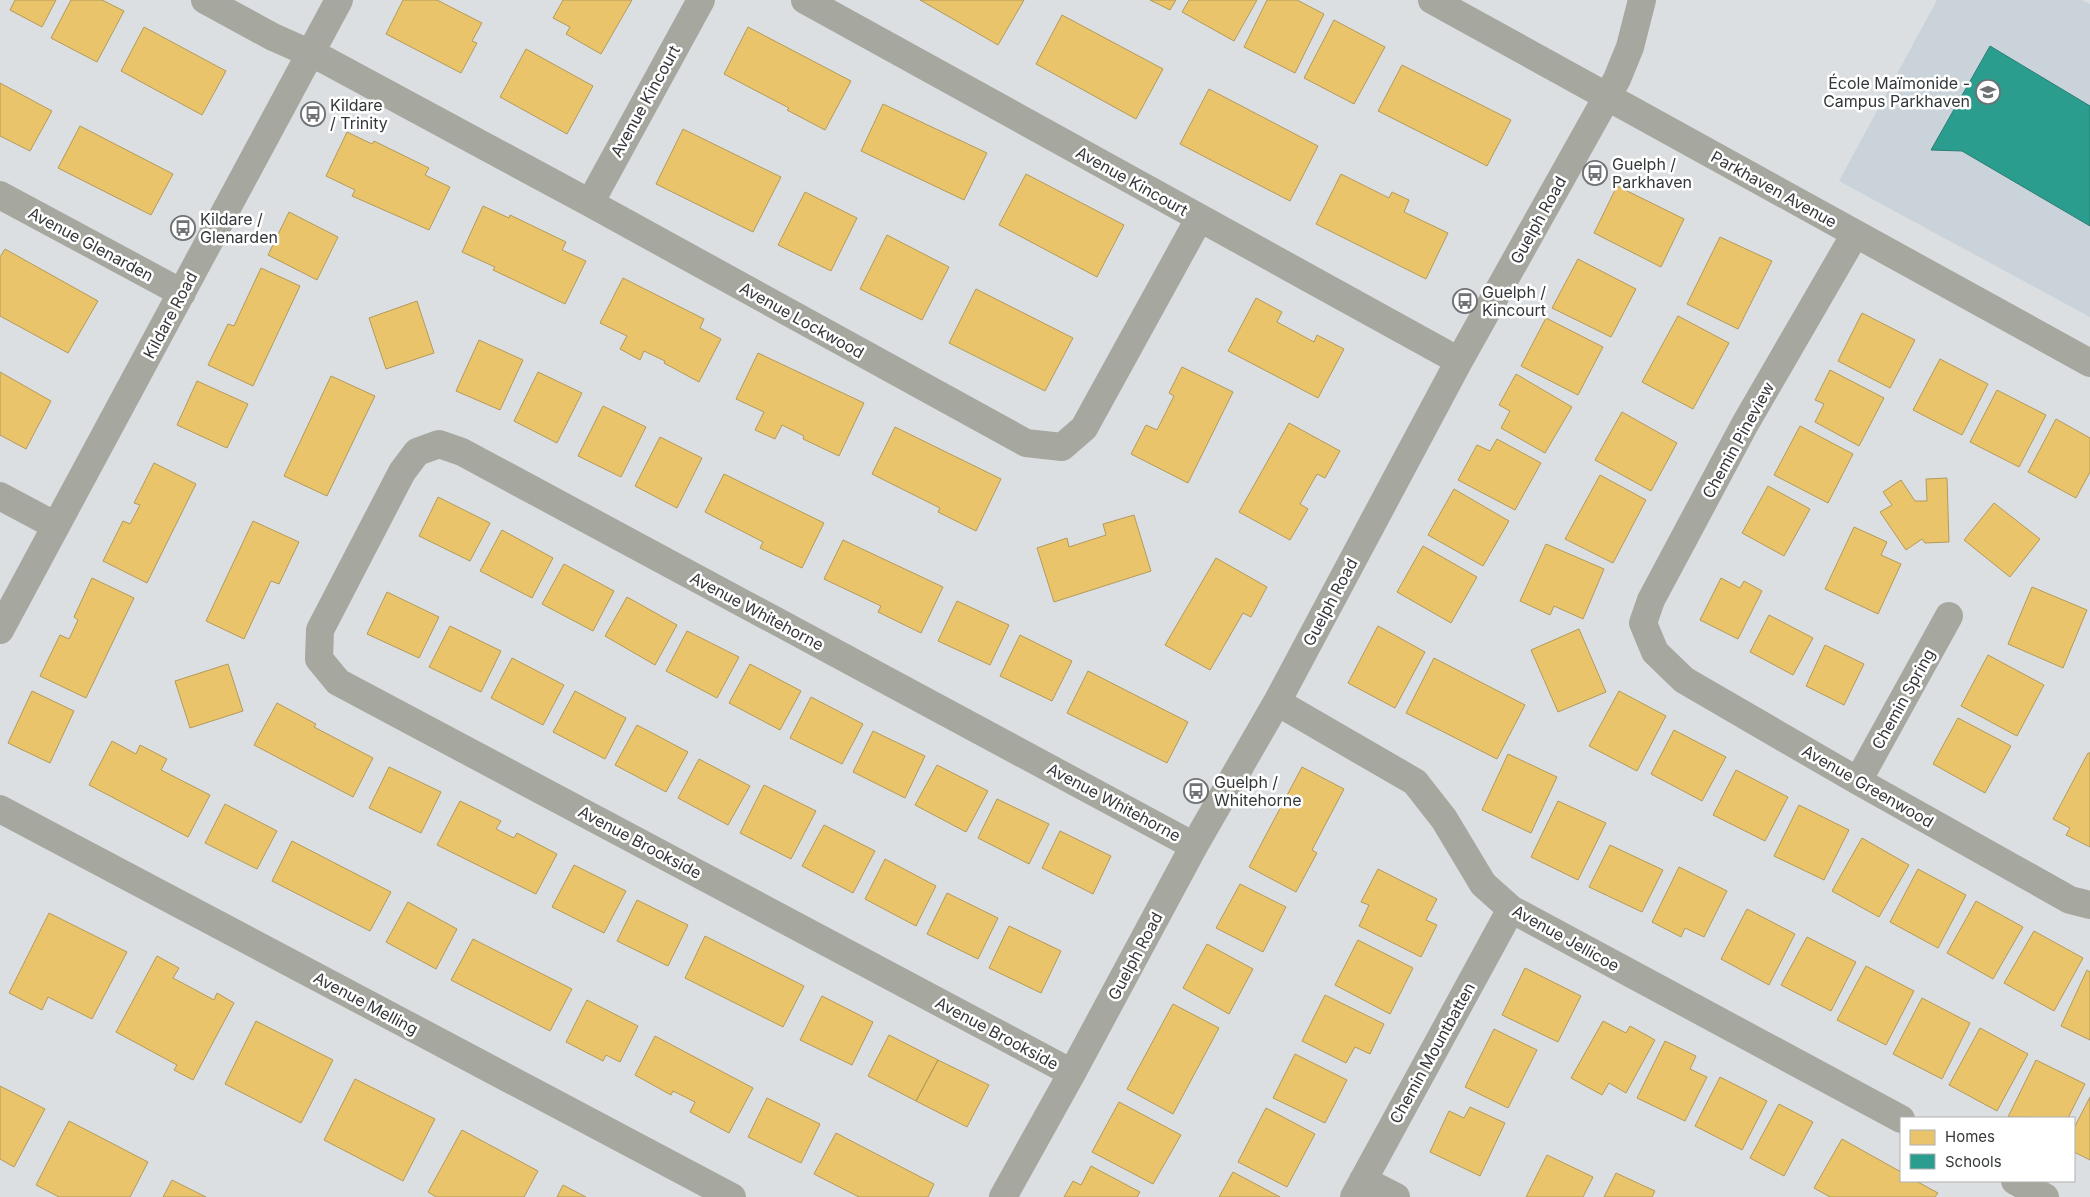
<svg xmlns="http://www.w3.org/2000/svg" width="2090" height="1197" font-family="Inter,sans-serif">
	<rect width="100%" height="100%" fill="#dcdfe2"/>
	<path fill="#cad3d9" d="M1937 0H2082L2090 4V317L1839 181Z"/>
	<path fill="#e9c46a" stroke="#b39a5b" d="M15 0H56L42 27 10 10Z
		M71 0H102L124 11 97 62 51 38Z
		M403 0H437L482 23 472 41 477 43 461 73 386 34Z
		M563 0H632L601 54 566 34 570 27 553 18Z
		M920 0H1024L998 45Z
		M1150 0H1176L1170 10Z
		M1189 0H1257L1234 41 1182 12Z
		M1267 0H1297L1324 14 1295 73 1244 47Z
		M1062 15 1163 69 1136 119 1036 64Z
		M1334 20 1385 47 1354 104 1304 78Z
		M144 27 226 71 202 115 121 71Z
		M748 27 851 81 825 130 787 110 789 108 724 74Z
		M526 49 593 86 567 134 500 97Z
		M1402 65 1511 120 1487 166 1378 111Z
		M0 83 52 111 30 151 0 136Z
		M1209 89 1318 146 1290 201 1180 144Z
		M883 104 987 153 964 200 861 151Z
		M80 126 173 174 151 215 58 168Z
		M683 129 781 177 753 232 656 184Z
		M347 132 372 144 374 141 429 168 425 175 450 187 429 230 352 196 355 190 326 176Z
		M1026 174 1124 225 1097 277 999 225Z
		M1341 174 1389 198 1392 192 1409 200 1404 212 1448 233 1426 279 1316 224Z
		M1617 186 1684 219 1661 267 1594 233Z
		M805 192 857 218 831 271 778 245Z
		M483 206 509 218 510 215 566 242 562 250 586 261 565 304 493 270 495 267 462 252Z
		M289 212 338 237 317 280 268 255Z
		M887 235 949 267 922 320 860 289Z
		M1720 237 1772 261 1738 329 1687 304Z
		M5 249 98 301 68 353 0 316V257Z
		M1578 259 1636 289 1611 337 1552 308Z
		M261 268 300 286 253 386 208 365 228 324 234 326Z
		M623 278 704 319 700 328 721 339 699 382 664 363 665 361 644 351 640 360 620 349 627 336 600 323Z
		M976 289 1073 338 1045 391 949 343Z
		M1256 298 1282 312 1277 322 1314 342 1317 335 1344 349 1318 398 1228 351Z
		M417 301 434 353 386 369 369 318Z
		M1862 313 1915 340 1890 388 1838 361Z
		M1678 316 1729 343 1693 409 1642 382Z
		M1546 318 1603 347 1578 395 1521 366Z
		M479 340 523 360 500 410 456 391Z
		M758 353 864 403 839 456 803 439 804 436 782 425 775 439 755 430 764 412 736 399Z
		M1940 359 1988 384 1962 435 1913 410Z
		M1182 367 1233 392 1188 483 1131 454 1146 425 1157 430 1174 396 1169 393Z
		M1830 370 1884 398 1859 446 1815 422 1824 404 1815 400Z
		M0 372 51 401 26 449 0 435Z
		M538 372 582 393 557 443 514 421Z
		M1516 374 1572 407 1545 453 1501 428 1510 411 1499 405Z
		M331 376 375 396 327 496 284 476Z
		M197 381 248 404 227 448 177 425Z
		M1997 390 2046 415 2019 467 1970 442Z
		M603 406 646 427 621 477 578 456Z
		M1622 412 1677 443 1651 491 1595 460Z
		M2056 419 2090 438V472L2076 498 2028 472Z
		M1289 423 1340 451 1325 478 1317 474 1300 504 1308 509 1290 540 1239 512Z
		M1800 426 1853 454 1828 503 1774 475Z
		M895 427 1001 479 976 531 938 512 940 508 872 474Z
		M660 437 702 458 677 508 635 486Z
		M1497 439 1541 463 1515 510 1458 480 1477 445 1490 451Z
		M154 463 196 484 147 583 103 561 123 521 130 524 140 505 134 503Z
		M724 474 824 523 802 568 760 548 763 542 705 512Z
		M1600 475 1646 500 1613 563 1565 539Z
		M1947 478 1949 542 1925 543 1922 539 1906 550 1880 512 1892 505 1883 492 1901 480 1915 501H1927L1926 479Z
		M1768 486 1810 509 1784 556 1742 533Z
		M1454 489 1509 521 1483 566 1428 535Z
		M438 497 490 523 470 561 419 536Z
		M1994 503 2040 539 2010 577 1964 540Z
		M1134 515 1151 571 1054 602 1037 548 1067 538 1069 547 1106 535 1103 524Z
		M253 521 299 542 279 584 271 581 244 639 206 621Z
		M1854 527 1887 542 1881 555 1901 564 1878 614 1825 589Z
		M502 530 553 558 532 598 480 571Z
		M843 540 943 587 921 633 878 612 881 606 824 579Z
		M1546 544 1604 569 1583 619 1554 606 1550 615 1520 601Z
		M1423 546 1477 577 1451 623 1397 592Z
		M1216 558 1267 587 1251 617 1243 613 1210 670 1165 645Z
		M564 564 614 591 593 631 542 604Z
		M92 578 134 598 86 698 40 676 60 635 69 639 78 620 74 617Z
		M1721 578 1740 588 1744 581 1762 591 1738 639 1700 620Z
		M2032 587 2087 610 2063 668 2008 644Z
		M387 592 439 617 419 658 367 634Z
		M627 597 677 625 655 665 605 636Z
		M957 601 1009 625 990 665 938 641Z
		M1769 615 1813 638 1793 675 1750 652Z
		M450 626 501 651 481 692 429 667Z
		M1378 626 1425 652 1395 708 1348 683Z
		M1579 629 1606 692 1558 712 1531 650Z
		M687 631 739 657 717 698 666 671Z
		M1020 635 1072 661 1052 701 1000 676Z
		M1825 645 1864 664 1844 705 1806 686Z
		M1988 655 2044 685 2017 736 1961 706Z
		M512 658 564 685 543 725 491 698Z
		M1434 658 1525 705 1497 759 1406 713Z
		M228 664 243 711 190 728 175 681Z
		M750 664 801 691 780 730 729 703Z
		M1088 671 1188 722 1167 763 1067 713Z
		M32 691 74 711 50 763 8 743Z
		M575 691 626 718 605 759 553 732Z
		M1619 691 1666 716 1637 771 1589 746Z
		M811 697 863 724 842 764 790 738Z
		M277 703 316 724 314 727 373 758 353 797 254 745Z
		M1958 718 2011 746 1985 793 1933 764Z
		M637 725 688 752 666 792 615 765Z
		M1674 730 1726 757 1702 801 1651 774Z
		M873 731 925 756 905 798 853 772Z
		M112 741 136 754 140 745 167 759 161 770 210 795 188 837 89 785Z
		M2088 753H2090V847L2066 835 2070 828 2053 819Z
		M1508 754 1557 777 1531 833 1482 810Z
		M699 759 750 786 728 825 678 798Z
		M937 765 988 791 966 832 915 805Z
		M389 767 441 792 421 833 369 808Z
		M1302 767 1344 789 1312 850 1317 853 1296 892 1249 867Z
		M1736 770 1788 797 1765 841 1713 815Z
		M764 785 816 811 791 859 740 833Z
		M997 799 1049 824 1029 864 978 838Z
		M460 801 501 821 496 829 514 838 517 833 557 854 536 894 437 845Z
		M1558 801 1606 823 1578 880 1531 857Z
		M225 804 277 831 257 869 205 843Z
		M1799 805 1849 830 1824 880 1774 856Z
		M824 825 875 851 853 893 802 866Z
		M1060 831 1111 856 1093 894 1042 868Z
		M1862 838 1909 865 1879 917 1832 891Z
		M292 841 391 892 370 931 272 881Z
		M1610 845 1663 870 1642 912 1589 887Z
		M885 859 936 886 916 926 865 899Z
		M574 865 626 891 604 933 552 907Z
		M1679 867 1727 891 1704 937 1685 928 1681 937 1652 922Z
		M1378 869 1437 899 1426 920 1437 925 1421 957 1359 926 1369 905 1361 902Z
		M1918 869 1966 895 1938 948 1890 922Z
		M1240 884 1286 907 1263 952 1216 928Z
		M947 893 998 918 978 959 927 934Z
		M637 900 688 925 668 966 617 941Z
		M1976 901 2023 927 1993 979 1947 953Z
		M408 902 457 929 436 969 386 942Z
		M1747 909 1795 934 1769 985 1721 959Z
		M49 913 127 952 92 1019 48 997 42 1010 9 993Z
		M1009 926 1061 951 1041 993 989 968Z
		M2034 931 2083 958 2054 1011 2004 983Z
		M705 936 804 986 783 1027 685 978Z
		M1807 937 1856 962 1831 1011 1781 985Z
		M473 939 572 989 550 1031 451 980Z
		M1358 940 1413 968 1390 1014 1335 985Z
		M1207 944 1253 969 1229 1014 1183 988Z
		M157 956 179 968 173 978 214 1000 217 993 234 1003 193 1080 174 1070 177 1065 116 1032Z
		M1866 966 1914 991 1886 1045 1837 1020Z
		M1525 968 1581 996 1558 1042 1502 1015Z
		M2087 970 2090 972V1040L2061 1026Z
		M1325 995 1384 1024 1370 1054 1355 1047 1346 1063 1302 1041Z
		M822 996 873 1022 852 1065 800 1040Z
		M1922 998 1970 1023 1942 1079 1893 1054Z
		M587 1000 638 1026 620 1062 606 1055 603 1061 566 1042Z
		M1173 1004 1219 1028 1173 1114 1127 1089Z
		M256 1021 333 1060 301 1123 225 1084Z
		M1603 1021 1626 1033 1630 1026 1655 1040 1626 1093 1609 1083 1602 1095 1571 1078Z
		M1980 1028 2028 1054 1997 1111 1949 1085Z
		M1494 1029 1537 1050 1508 1108 1465 1087Z
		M889 1035 938 1060 916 1101 868 1076Z
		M655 1036 753 1088 729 1133 690 1112 695 1102 673 1091 671 1095 635 1075Z
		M1665 1041 1696 1056 1690 1069 1707 1077 1685 1121 1637 1098Z
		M1295 1054 1347 1080 1325 1123 1273 1098Z
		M938 1060 989 1085 967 1127 916 1101Z
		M2036 1060 2085 1084 2068 1118 2008 1117Z
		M1720 1077 1767 1101 1742 1150 1695 1126Z
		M355 1079 435 1119 403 1181 324 1140Z
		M0 1086 45 1109 14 1167 0 1159Z
		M2090 1097V1160L2074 1152V1128Z
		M767 1098 820 1124 801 1163 748 1137Z
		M1119 1102 1181 1135 1153 1184 1092 1152Z
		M1779 1104 1813 1122 1784 1176 1750 1158Z
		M1470 1107 1505 1123 1480 1176 1430 1152 1449 1111 1464 1118Z
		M1266 1108 1315 1134 1287 1187 1238 1162Z
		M69 1121 148 1162 130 1197H59L36 1185Z
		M462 1130 538 1171 524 1197H436L428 1192Z
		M836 1133 934 1184 928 1197H859L814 1174Z
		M1842 1139 1901 1172V1181H1916L1938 1193 1935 1197H1830L1814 1188Z
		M1547 1155 1593 1177 1583 1197H1526Z
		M1091 1166 1140 1192 1137 1197H1064L1073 1181 1081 1185Z
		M1233 1172 1280 1197H1219Z
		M1616 1173 1655 1191 1652 1197H1604Z
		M172 1180 206 1197H163Z
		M563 1185 586 1197H557Z"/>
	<path fill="#2a9d8f" stroke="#2d7e75" d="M1990 46 2090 106V226L1962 151 1931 150Z"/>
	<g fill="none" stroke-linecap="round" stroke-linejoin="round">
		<path stroke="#a6a79e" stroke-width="28" d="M205 0 273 37 325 60 590 203 1026 443 1062 447 1084 428 1199 219
			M805 0 1459 361
			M1432 0 2090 363
			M0 195 182 293
			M590 203 701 0
			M1855 234 1745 424 1651 600 1643 623 1655 652 1684 680 1858 781 2070 900 2090 905
			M0 496 56 526
			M0 630 339 0
			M1277 702 1415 782 1444 819 1483 884 1511 909 1901 1119
			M1858 781 1949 616
			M0 809 732 1197
			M1072 1073 338 682 319 659 320 630 402 472 417 452 439 444 462 452 1194 846
			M1363 1180 1396 1197
			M2015 1181 2045 1197
			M1003 1197 1072 1073 1194 846 1277 702 1459 361 1617 79 1630 47 1642 0
			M1354 1197 1511 909"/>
	</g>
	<defs>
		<symbol id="school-ring" viewBox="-11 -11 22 22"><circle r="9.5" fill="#fff" stroke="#6f7274" stroke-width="1.5"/><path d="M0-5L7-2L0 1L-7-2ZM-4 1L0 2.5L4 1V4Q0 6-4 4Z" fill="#6f7274"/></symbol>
		<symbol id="bus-ring" viewBox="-11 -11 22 22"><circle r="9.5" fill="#fff" stroke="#6f7274" stroke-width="1.5"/><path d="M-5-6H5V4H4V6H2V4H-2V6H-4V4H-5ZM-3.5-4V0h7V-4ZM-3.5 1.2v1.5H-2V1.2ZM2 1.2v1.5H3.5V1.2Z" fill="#6f7274"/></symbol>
	</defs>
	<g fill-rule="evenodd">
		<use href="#school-ring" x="1974" y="78" width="28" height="28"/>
		<use href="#bus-ring" x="299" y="100" width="28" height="28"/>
		<use href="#bus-ring" x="1581" y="159" width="28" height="28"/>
		<use href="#bus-ring" x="169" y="214" width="28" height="28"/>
		<use href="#bus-ring" x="1451" y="287" width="28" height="28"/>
		<use href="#bus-ring" x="1182" y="777" width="28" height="28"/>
	</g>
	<g text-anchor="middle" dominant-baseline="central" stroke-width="5" stroke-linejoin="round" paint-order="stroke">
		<g font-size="16" fill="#343739" stroke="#fff" text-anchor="start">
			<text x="1970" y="83" text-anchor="end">École Maïmonide -<tspan x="1970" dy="18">Campus Parkhaven</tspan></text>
			<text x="330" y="105">Kildare<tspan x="330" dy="18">/ Trinity</tspan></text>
			<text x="1612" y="164">Guelph /<tspan x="1612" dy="18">Parkhaven</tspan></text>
			<text x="200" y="219">Kildare /<tspan x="200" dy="18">Glenarden</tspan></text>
			<text x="1482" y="292">Guelph /<tspan x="1482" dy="18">Kincourt</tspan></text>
			<text x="1214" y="782">Guelph /<tspan x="1214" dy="18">Whitehorne</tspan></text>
		</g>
		<g font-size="16" fill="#343739" stroke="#fff">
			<text transform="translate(645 101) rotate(-61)">Avenue Kincourt</text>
			<text transform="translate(1132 181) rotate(29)">Avenue Kincourt</text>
			<text transform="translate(1774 189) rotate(29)">Parkhaven Avenue</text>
			<text transform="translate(1538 220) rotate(-61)">Guelph Road</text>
			<text transform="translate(91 244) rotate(28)">Avenue Glenarden</text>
			<text transform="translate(170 315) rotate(-62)">Kildare Road</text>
			<text transform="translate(802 320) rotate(29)">Avenue Lockwood</text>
			<text transform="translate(1738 440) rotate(-61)">Chemin Pineview</text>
			<text transform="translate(1330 602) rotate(-62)">Guelph Road</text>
			<text transform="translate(757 611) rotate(28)">Avenue Whitehorne</text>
			<text transform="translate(1903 699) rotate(-61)">Chemin Spring</text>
			<text transform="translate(1868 786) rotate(30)">Avenue Greenwood</text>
			<text transform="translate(1114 802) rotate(28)">Avenue Whitehorne</text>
			<text transform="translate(640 842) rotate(28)">Avenue Brookside</text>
			<text transform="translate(1566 938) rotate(29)">Avenue Jellicoe</text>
			<text transform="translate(1135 956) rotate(-62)">Guelph Road</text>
			<text transform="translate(366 1003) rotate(28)">Avenue Melling</text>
			<text transform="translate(997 1033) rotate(28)">Avenue Brookside</text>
			<text transform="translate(1432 1053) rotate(-61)">Chemin Mountbatten</text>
		</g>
	</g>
	<rect x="1900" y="1117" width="175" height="65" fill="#ffffff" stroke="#aeafb0"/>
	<rect x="1910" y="1130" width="25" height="15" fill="#e9c46a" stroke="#aeafb0"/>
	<text x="1945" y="1142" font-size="15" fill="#343739">Homes</text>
	<rect x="1910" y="1154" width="25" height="15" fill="#2a9d8f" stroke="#aeafb0"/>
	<text x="1945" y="1167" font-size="15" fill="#343739">Schools</text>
</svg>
